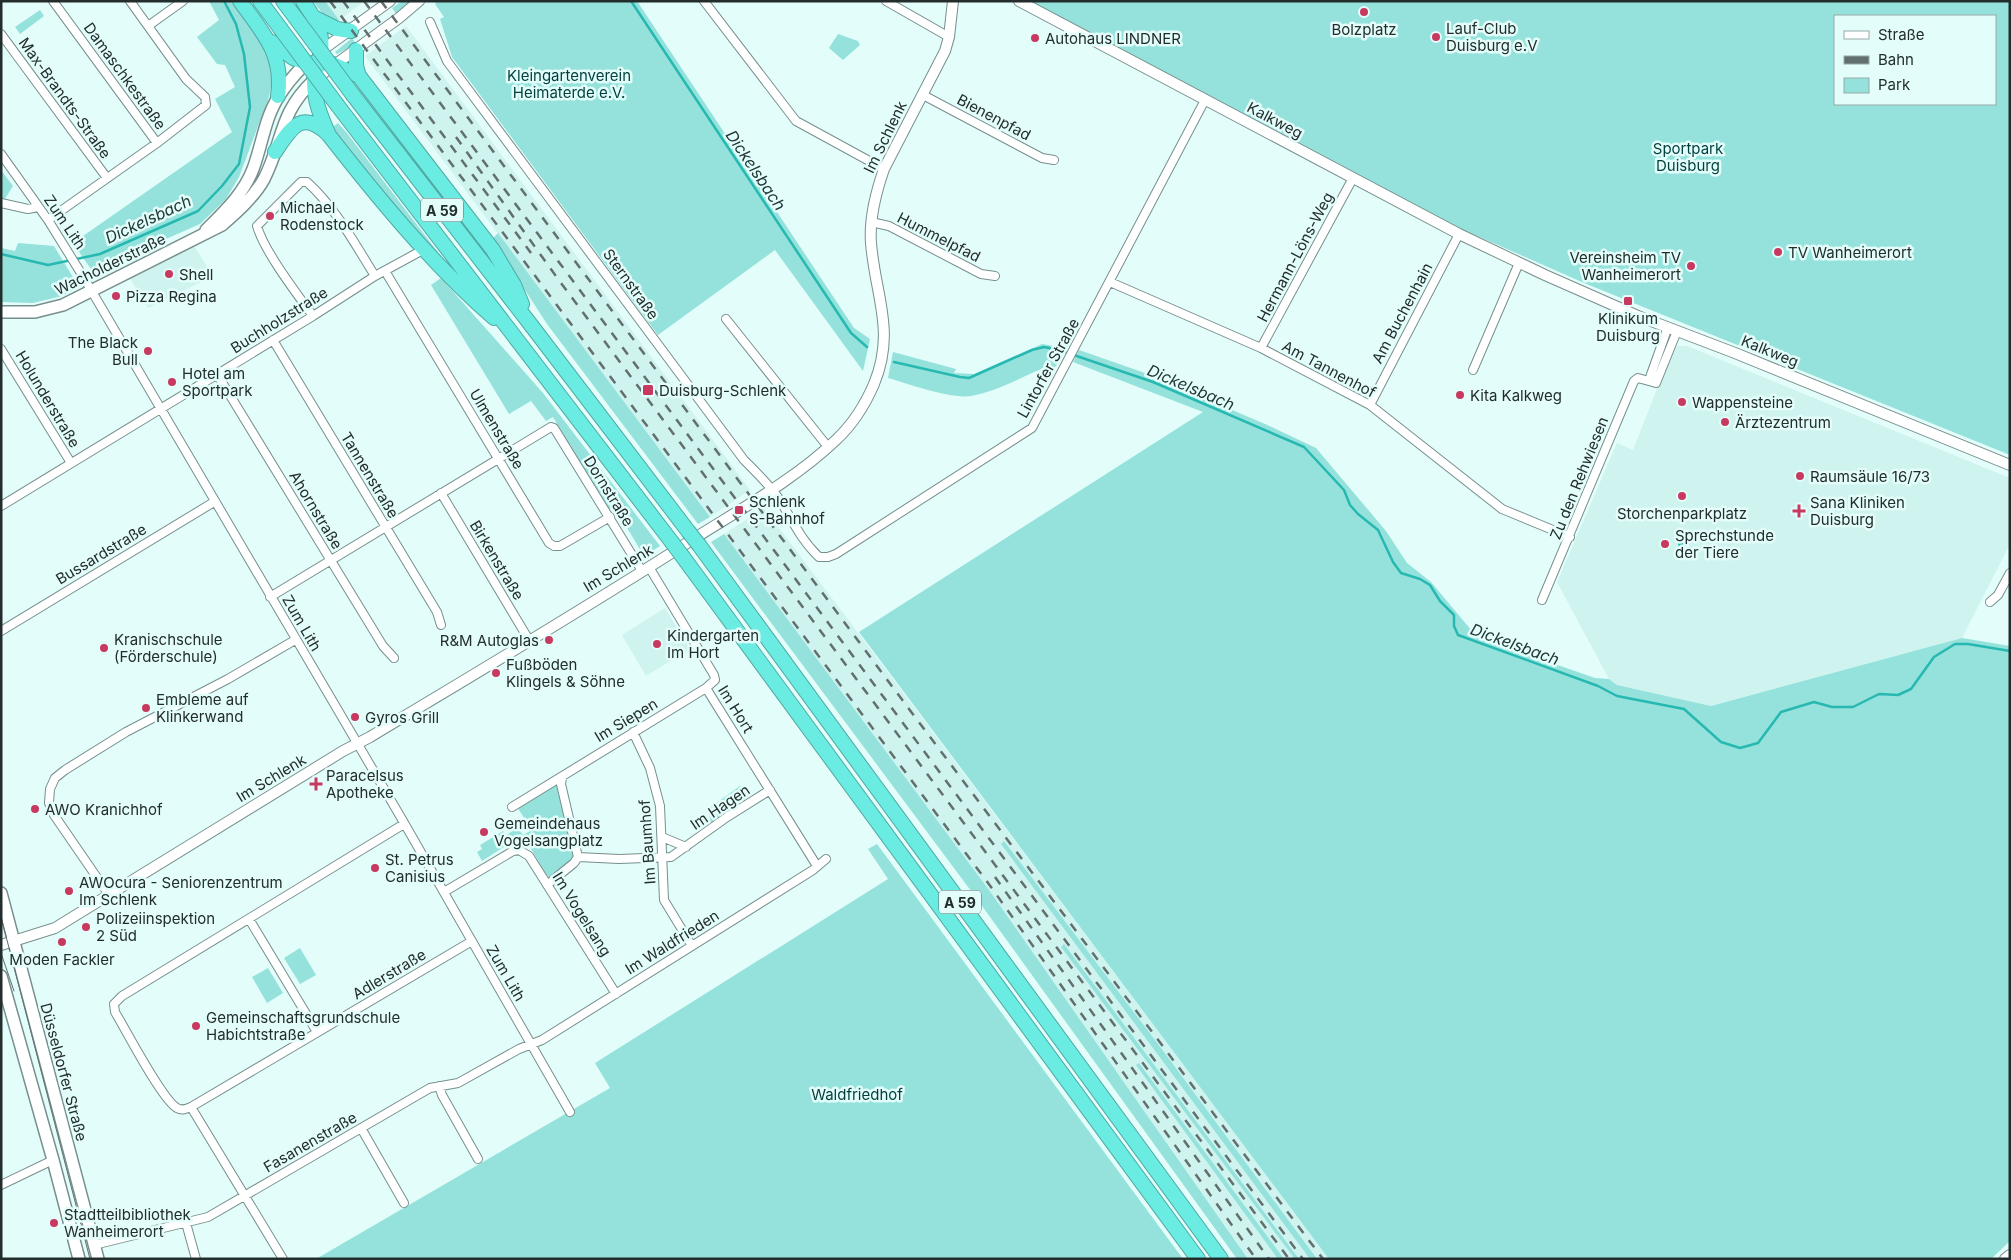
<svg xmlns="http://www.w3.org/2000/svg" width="2011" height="1260" font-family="Inter,sans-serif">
	<rect width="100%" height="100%" fill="#e3fdfb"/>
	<path fill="#cff3ef" d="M324 1H365L339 20Z
		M406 26 750 490 710 517 365 56Z
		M191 241 213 276 148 308 126 272Z
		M1678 346H1687L2010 478V544L1962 638 1711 706 1617 685 1609 679 1557 582 1617 443 1633 450 1672 351Z
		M764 508 1167 1043 1329 1259H1248L989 890 724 534Z
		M665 608 690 649 646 676 622 635Z"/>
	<path fill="#94e2db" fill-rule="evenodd" d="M209 1H233L268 49 274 72 269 97 239 177 226 199 200 224 125 257 95 275 73 243 232 132 215 99 235 87 225 65 217 64 197 37 219 20Z
		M313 1H325L339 20 337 22 325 17Z
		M402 1H413L397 15 392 8Z
		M437 1H637L854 328 870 339 863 371 775 250 658 335 452 57 440 19 444 17 435 4Z
		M1030 1H2010V455L1584 283 1457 227ZM1835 16H1995V104H1835Z
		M40 10 44 16 20 34 15 27Z
		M838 34 858 41 860 45 843 60 829 48Z
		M352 38 356 44 337 54 335 52Z
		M338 123 347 133 453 272 397 211 330 129Z
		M1 170 13 186 5 199 1 198Z
		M498 233 710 517 698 524 547 324 492 239Z
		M18 243 54 246 79 287 62 296 33 303 1 302V248L15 251Z
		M441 278 543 393 660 546 644 556 614 506 608 510 553 417 546 421 531 401 509 414 431 285Z
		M1042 344 1067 348 1052 372 1043 368C1020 378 995 392 971 396 950 399 909 384 888 378L893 352 956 369 954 373 974 374Z
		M1079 350 1145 373 1265 424 1316 448 1386 531 1407 563 1431 582 1477 637 1595 678 1609 679 1617 685 1711 706 1962 638 2010 646V1241L1991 1259H1329L859 632 1203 412 1073 362Z
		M724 534 989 890 1248 1259H1237L977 899 711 542Z
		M556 783 558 784 574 854 572 860 551 877 547 876 530 847 513 841 482 861 477 852 482 849 480 845 503 831 506 835 518 828 523 835 532 830 517 807Z
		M740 786 748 799 711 823 708 809Z
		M1004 841 1161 1048 1317 1259H1310L1001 844Z
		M877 844 1183 1259H316L610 1088 595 1063 888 879 868 849Z
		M1064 944 1299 1259H1295L1061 947Z
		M300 948 316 975 300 984 284 958Z
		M268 968 283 993 267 1003 252 977Z
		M1139 1063 1284 1259H1278L1136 1065Z"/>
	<path fill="#27b9b1" d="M1685 532V549L1679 547 1677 541 1679 535Z"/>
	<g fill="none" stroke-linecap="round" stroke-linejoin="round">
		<path stroke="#27b9b1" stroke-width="2.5" d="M631 1 851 333 867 347
			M1 254 48 265 100 254 198 211 222 186 239 164 250 107 244 54 236 24 224 1
			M894 362 960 377 969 378 1032 350 1044 347 1059 350 1153 382 1304 447 1344 490 1350 505 1358 514 1378 530 1393 562 1401 573 1420 579 1430 585 1440 601 1454 615V626L1458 635 1598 686 1617 696 1684 709 1721 742 1740 748 1758 743 1781 712 1814 702 1832 707H1853L1879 694 1898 695 1911 689 1934 657 1955 644H1968L2010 651"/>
		<defs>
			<path id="minor" d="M53 1 157 143
				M704 1 796 121 884 169
				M886 1 949 37
				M430 22 447 61 744 460C757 473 771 486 781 502 793 522 802 541 819 557H828L836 554 1032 428 1205 100
				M148 26 183 1
				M1 34 107 178
				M923 95 1042 158 1054 160
				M1 154 48 220 84 278 403 821 570 1112
				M1 203 28 209 38 207
				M48 220 157 143 206 105 205 97 186 79 130 1
				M871 222 889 226 981 274 995 276
				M385 271 549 543 554 546H560L610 517
				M1110 282 1261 348 1370 405 1502 509 1570 537
				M313 316C297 294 264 251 257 226L301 182H307C335 207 355 244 375 276
				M726 319 828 447
				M273 340 437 612 441 625
				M1261 348 1353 178
				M1 349 71 463
				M1473 370 1519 263
				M217 374 383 646 394 658
				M1649 380 1668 327
				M1370 405 1459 234
				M441 493 529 640
				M1 506 313 316 375 276 419 252
				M270 597 551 427 554 428 642 571
				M1542 600 1634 381 1638 378 1656 383 1677 331
				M1990 602 1998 595 2010 573
				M1 631 214 502
				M706 688 817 866
				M633 732 650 768 660 806 664 900 692 946
				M512 807 706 688 715 680 714 675 649 567
				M404 824 122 996 114 1004 115 1012C126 1030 162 1100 177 1108 182 1111 186 1109 191 1107L472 941
				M662 837 686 847
				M578 857 619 859 671 857 727 817 770 790
				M547 885 574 863 578 857 561 784 562 778
				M444 892 513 851 519 850 529 856 616 994
				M109 895 54 815 49 803 50 789 55 778 65 770 126 732 228 679 295 640
				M249 919 317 1032
				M439 1086 442 1095 478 1159
				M191 1107 283 1259
				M361 1128 404 1203
				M1 1185 53 1160
				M186 1223 196 1259
				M94 1245 208 1217 430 1088 458 1083 519 1049 542 1040 813 870 826 859"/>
			<path id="tertiary" d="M1019 1 1459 234 1545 275 1638 316 1735 353 2010 465
				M318 53 390 1
				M314 80 399 18 419 1
				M1 945 55 928 343 751 370 737C476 673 583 610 687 543 737 511 793 481 836 440 853 424 865 405 874 384 896 331 875 295 871 243 869 217 876 192 884 169L945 51 949 37 953 1
				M2005 1259 2010 1255"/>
			<path id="secondary" d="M206 230C225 211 244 193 253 169 262 145 265 117 279 96 286 84 296 73 306 63
				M1 312H35L63 305 222 225C237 212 254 197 264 179 284 140 278 114 314 80
				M1 893 98 1259
				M1 976 53 1160 79 1259"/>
			<path id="motorway" d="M240 1C263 33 284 54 278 96
				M260 1 280 28
				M283 1 295 17
				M303 1C313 16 324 32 321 51 319 61 314 71 314 81 314 100 321 117 328 133
				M315 18 337 29 351 31
				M272 42 293 58 306 63 333 64 359 76
				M356 50V66L359 76 493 250 514 285 522 304
				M353 95 531 325 688 531
				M338 106 671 541
				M275 152C291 128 301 109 328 134 378 198 433 265 494 318
				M699 545 1221 1259
				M683 557 1198 1259"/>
		</defs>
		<use href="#minor" stroke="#778f8d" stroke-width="10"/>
		<use href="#tertiary" stroke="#778f8d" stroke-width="12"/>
		<use href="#secondary" stroke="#778f8d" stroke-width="14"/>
		<use href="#motorway" stroke="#51a9a3" stroke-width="16"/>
		<use href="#minor" stroke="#fff" stroke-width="8"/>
		<use href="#tertiary" stroke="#fff" stroke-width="10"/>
		<use href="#secondary" stroke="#fff" stroke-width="11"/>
		<use href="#motorway" stroke="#6aece3" stroke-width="14"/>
		<path stroke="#61706e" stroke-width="1" d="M1 917 90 1259
			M1 953 14 991"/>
		<path stroke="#61706e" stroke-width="2.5" stroke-dasharray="9 9" stroke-linecap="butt" d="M330 1 991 887 1256 1259
			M343 1 531 253
			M364 1 1303 1259
			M381 1 909 709 1323 1259
			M456 137 558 279 1289 1259
			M995 877 1269 1259"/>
		<defs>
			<path id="motorway-bridge" d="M295 17 353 95
				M280 28 338 106
				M688 531 699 545
				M671 541 683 557"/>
		</defs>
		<use href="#motorway-bridge" stroke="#51a9a3" stroke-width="16" stroke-linecap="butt"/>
		<use href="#motorway-bridge" stroke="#6aece3" stroke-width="14"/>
	</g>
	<g fill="#c83960" stroke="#e3fdfb" stroke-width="2">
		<circle cx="1364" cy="12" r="5"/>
		<circle cx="1436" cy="37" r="5"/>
		<circle cx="1035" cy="38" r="5"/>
		<circle cx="270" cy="216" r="5"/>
		<circle cx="1778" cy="252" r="5"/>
		<circle cx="1691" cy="266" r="5"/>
		<circle cx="169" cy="274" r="5"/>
		<circle cx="116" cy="296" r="5"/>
		<rect x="1623" y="296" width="10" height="10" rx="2.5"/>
		<circle cx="148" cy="351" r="5"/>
		<circle cx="172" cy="382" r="5"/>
		<rect x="642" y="384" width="12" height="12" rx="2.5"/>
		<circle cx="1460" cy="395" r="5"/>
		<circle cx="1682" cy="402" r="5"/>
		<circle cx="1725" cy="422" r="5"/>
		<circle cx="1800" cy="476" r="5"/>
		<circle cx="1682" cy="496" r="5"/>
		<rect x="734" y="505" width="10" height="10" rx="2.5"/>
		<path d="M1796.5 503.5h5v5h5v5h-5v5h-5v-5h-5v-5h5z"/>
		<circle cx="1665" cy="544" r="5"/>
		<circle cx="549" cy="640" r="5"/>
		<circle cx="657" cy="644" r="5"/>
		<circle cx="104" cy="648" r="5"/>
		<circle cx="496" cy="673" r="5"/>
		<circle cx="146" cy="708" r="5"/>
		<circle cx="355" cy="717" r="5"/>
		<path d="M313.5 776.5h5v5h5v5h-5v5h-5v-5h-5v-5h5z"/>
		<circle cx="35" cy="809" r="5"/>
		<circle cx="484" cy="832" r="5"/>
		<circle cx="375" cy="868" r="5"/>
		<circle cx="69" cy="891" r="5"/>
		<circle cx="86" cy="927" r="5"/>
		<circle cx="62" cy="942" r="5"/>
		<circle cx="196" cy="1026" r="5"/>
		<circle cx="54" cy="1223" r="5"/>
	</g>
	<g text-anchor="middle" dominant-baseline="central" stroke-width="5" stroke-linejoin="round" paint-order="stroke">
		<g fill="#e3fdfb" stroke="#5d6b6a" stroke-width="1">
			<rect x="421" y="198.5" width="42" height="23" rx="4"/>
			<rect x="939" y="890.5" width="42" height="23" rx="4"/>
		</g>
		<g font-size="14" font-weight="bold" fill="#232d2c">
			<text x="442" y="210">A 59</text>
			<text x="960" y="902">A 59</text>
		</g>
		<g font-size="15" fill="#232d2c" stroke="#e3fdfb" text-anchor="start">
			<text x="1446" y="28">Lauf-Club<tspan x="1446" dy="17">Duisburg e.V</tspan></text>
			<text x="1364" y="29" text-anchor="middle">Bolzplatz</text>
			<text x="1045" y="38">Autohaus LINDNER</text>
			<text x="280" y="207">Michael<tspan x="280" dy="17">Rodenstock</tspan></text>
			<text x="1788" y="252">TV Wanheimerort</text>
			<text x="1681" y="257" text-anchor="end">Vereinsheim TV<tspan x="1681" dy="17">Wanheimerort</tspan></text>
			<text x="179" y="274">Shell</text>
			<text x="126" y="296">Pizza Regina</text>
			<text x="1628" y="318" text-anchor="middle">Klinikum<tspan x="1628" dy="17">Duisburg</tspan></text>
			<text x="138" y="342" text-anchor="end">The Black<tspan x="138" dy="17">Bull</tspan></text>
			<text x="182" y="373">Hotel am<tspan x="182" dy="17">Sportpark</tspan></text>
			<text x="659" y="390">Duisburg-Schlenk</text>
			<text x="1470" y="395">Kita Kalkweg</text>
			<text x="1692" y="402">Wappensteine</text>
			<text x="1735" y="422">Ärztezentrum</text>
			<text x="1810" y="476">Raumsäule 16/73</text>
			<text x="749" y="501">Schlenk<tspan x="749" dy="17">S-Bahnhof</tspan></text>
			<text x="1810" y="502">Sana Kliniken<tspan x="1810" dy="17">Duisburg</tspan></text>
			<text x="1682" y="513" text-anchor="middle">Storchenparkplatz</text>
			<text x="1675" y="535">Sprechstunde<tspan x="1675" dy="17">der Tiere</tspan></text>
			<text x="667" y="635">Kindergarten<tspan x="667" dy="17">Im Hort</tspan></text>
			<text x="114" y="639">Kranischschule<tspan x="114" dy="17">(Förderschule)</tspan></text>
			<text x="539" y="640" text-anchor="end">R&amp;M Autoglas</text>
			<text x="506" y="664">Fußböden<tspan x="506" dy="17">Klingels &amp; Söhne</tspan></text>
			<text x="156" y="699">Embleme auf<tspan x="156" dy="17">Klinkerwand</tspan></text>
			<text x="365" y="717">Gyros Grill</text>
			<text x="326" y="775">Paracelsus<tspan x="326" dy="17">Apotheke</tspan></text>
			<text x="45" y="809">AWO Kranichhof</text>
			<text x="494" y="823">Gemeindehaus<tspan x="494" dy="17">Vogelsangplatz</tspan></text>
			<text x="385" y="859">St. Petrus<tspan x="385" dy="17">Canisius</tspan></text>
			<text x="79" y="882">AWOcura - Seniorenzentrum<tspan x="79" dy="17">Im Schlenk</tspan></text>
			<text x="96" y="918">Polizeiinspektion<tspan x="96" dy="17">2 Süd</tspan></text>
			<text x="62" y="959" text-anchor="middle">Moden Fackler</text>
			<text x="206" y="1017">Gemeinschaftsgrundschule<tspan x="206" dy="17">Habichtstraße</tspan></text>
			<text x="64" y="1214">Stadtteilbibliothek<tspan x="64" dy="17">Wanheimerort</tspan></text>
		</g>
		<g font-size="15" fill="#003f3c" stroke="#e3fdfb">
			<text x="569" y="75">Kleingartenverein<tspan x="569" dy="17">Heimaterde e.V.</tspan></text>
			<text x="1688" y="148">Sportpark<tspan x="1688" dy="17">Duisburg</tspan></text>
			<text x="857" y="1094">Waldfriedhof</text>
		</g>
		<g font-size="15" fill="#232d2c" stroke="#e3fdfb">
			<text transform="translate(125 76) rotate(54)">Damaschkestraße</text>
			<text transform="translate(65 98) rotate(54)">Max-Brandts-Straße</text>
			<text transform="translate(994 117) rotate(28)">Bienenpfad</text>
			<text transform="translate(1275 120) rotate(28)">Kalkweg</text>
			<text transform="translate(885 137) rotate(-64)">Im Schlenk</text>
			<text transform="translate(65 222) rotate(56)">Zum Lith</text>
			<text transform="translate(939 237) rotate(27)">Hummelpfad</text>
			<text transform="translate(1295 257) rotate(-62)">Hermann-Löns-Weg</text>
			<text transform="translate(110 264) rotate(-26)">Wacholderstraße</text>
			<text transform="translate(631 284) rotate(54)">Sternstraße</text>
			<text transform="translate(1402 313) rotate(-62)">Am Buchenhain</text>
			<text transform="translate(279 320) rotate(-32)">Buchholzstraße</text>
			<text transform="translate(1770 351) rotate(22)">Kalkweg</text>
			<text transform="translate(1048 368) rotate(-61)">Lintorfer Straße</text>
			<text transform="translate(1329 369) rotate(28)">Am Tannenhof</text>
			<text transform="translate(48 399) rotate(59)">Holunderstraße</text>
			<text transform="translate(497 429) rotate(59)">Ulmenstraße</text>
			<text transform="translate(370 475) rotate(59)">Tannenstraße</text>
			<text transform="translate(1579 478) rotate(-68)">Zu den Rehwiesen</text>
			<text transform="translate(609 491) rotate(58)">Dornstraße</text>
			<text transform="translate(316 510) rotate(59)">Ahornstraße</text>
			<text transform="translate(101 554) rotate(-31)">Bussardstraße</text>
			<text transform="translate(497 560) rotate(59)">Birkenstraße</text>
			<text transform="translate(618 568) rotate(-31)">Im Schlenk</text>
			<text transform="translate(302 623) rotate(60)">Zum Lith</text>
			<text transform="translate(736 709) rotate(58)">Im Hort</text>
			<text transform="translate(626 720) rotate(-31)">Im Siepen</text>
			<text transform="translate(271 778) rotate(-31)">Im Schlenk</text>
			<text transform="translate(720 807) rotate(-34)">Im Hagen</text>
			<text transform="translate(647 842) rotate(-94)">Im Baumhof</text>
			<text transform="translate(582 914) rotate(58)">Im Vogelsang</text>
			<text transform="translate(672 942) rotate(-32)">Im Waldfrieden</text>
			<text transform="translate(506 973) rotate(60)">Zum Lith</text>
			<text transform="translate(389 974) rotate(-31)">Adlerstraße</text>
			<text transform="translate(64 1072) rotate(75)">Düsseldorfer Straße</text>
			<text transform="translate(310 1142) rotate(-30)">Fasanenstraße</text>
		</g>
		<g font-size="16" font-style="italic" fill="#203735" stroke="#e3fdfb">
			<text transform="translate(756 170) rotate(56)">Dickelsbach</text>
			<text transform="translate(148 219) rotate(-25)">Dickelsbach</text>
			<text transform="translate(1191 387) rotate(23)">Dickelsbach</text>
			<text transform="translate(1515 644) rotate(20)">Dickelsbach</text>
		</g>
	</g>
	<rect width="2011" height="1260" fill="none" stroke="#232d2c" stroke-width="5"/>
	<rect x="1834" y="15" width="162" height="90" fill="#e3fdfb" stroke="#96aaa8"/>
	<rect x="1844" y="31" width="25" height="8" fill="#ffffff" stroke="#96aaa8"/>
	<text x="1878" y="40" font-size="15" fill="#232d2c">Straße</text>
	<rect x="1844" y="56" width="25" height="8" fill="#61706e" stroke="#96aaa8"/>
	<text x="1878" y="65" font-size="15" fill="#232d2c">Bahn</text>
	<rect x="1844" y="78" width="25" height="15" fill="#94e2db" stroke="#96aaa8"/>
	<text x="1878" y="90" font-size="15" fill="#232d2c">Park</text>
</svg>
